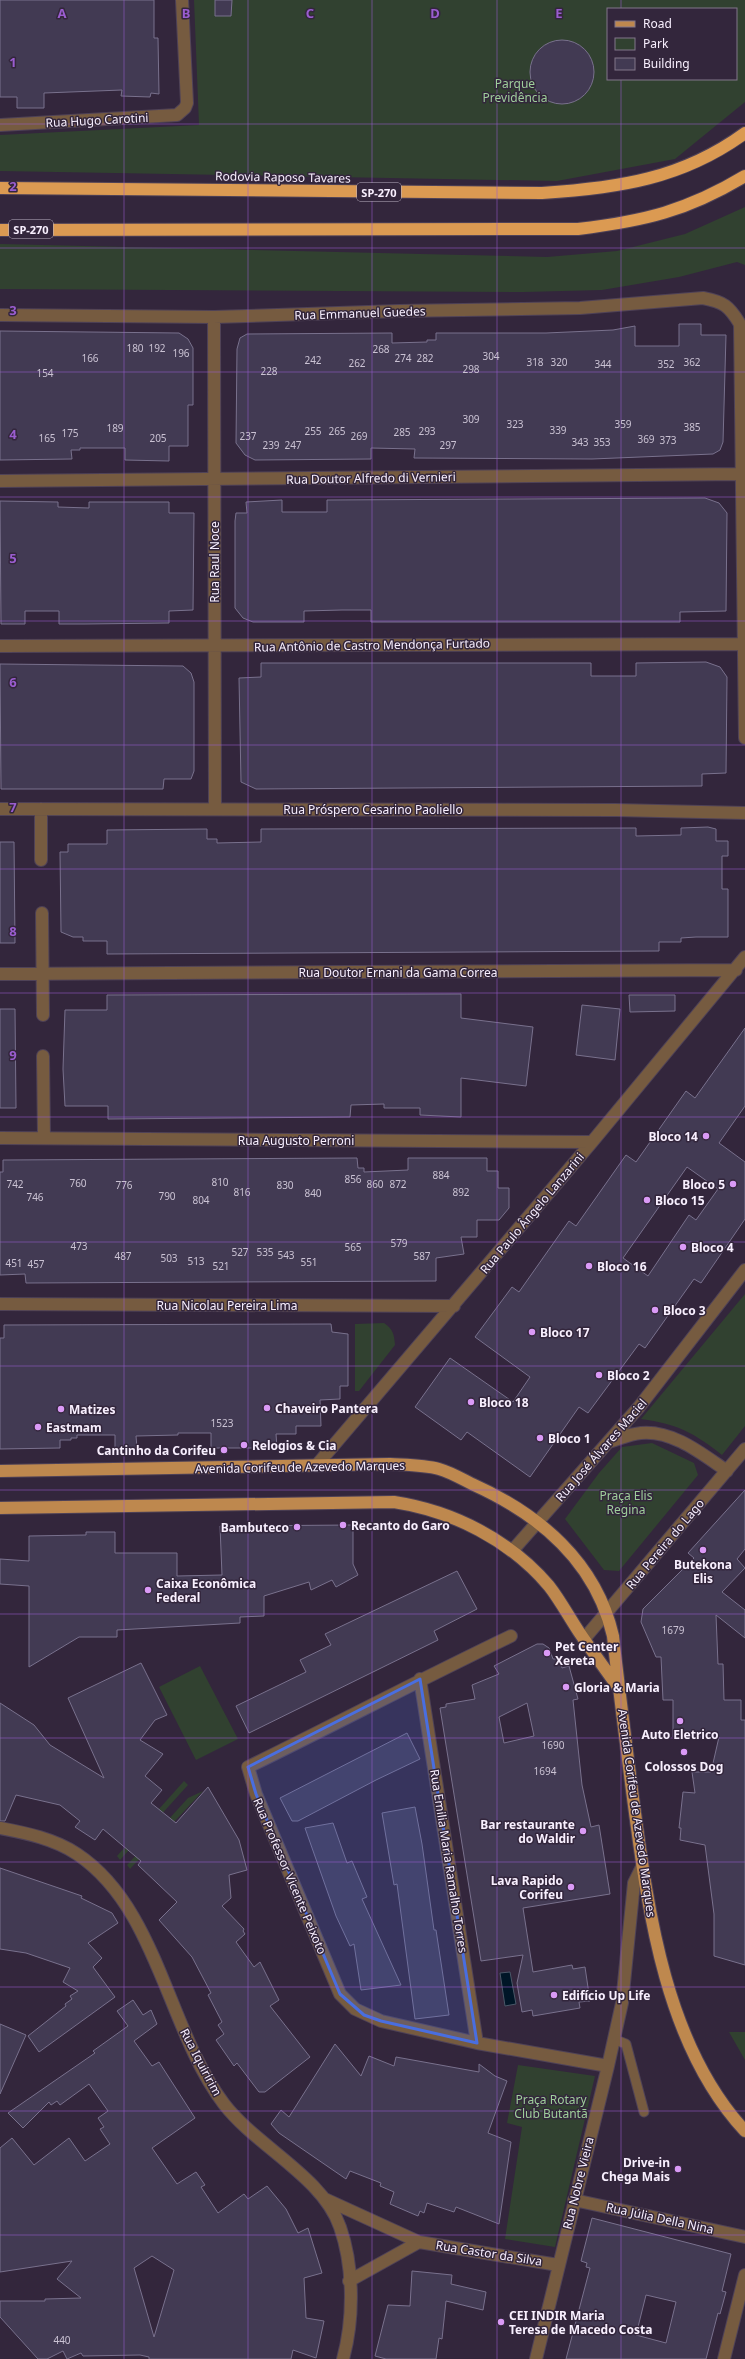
<svg xmlns="http://www.w3.org/2000/svg" width="745" height="2359" font-family="'Noto Sans',sans-serif">
	<rect width="100%" height="100%" fill="#33263c"/>
	<path fill="#314130" fill-rule="evenodd" d="M194 0H745V102L675 159 557 181 0 171V135L199 125ZM608 9H736V79H608Z
		M745 207V265L737 262 679 277 602 290 524 292 0 289V244L547 257 617 251 685 234Z
		M745 1294V1426L722 1455C693 1432 677 1424 641 1419Z
		M384 1323C393 1329 394 1334 395 1345L359 1391H355V1324Z
		M652 1443 694 1463 698 1475 619 1571 604 1570 565 1519 599 1473 622 1447Z
		M200 1666 238 1739 196 1760 159 1687Z
		M184 1781 188 1785 120 1860 117 1856Z
		M203 1791 130 1869 127 1865 188 1798Z
		M729 2032H745V2060Z
		M518 2065 595 2076 555 2247 505 2239 522 2127 507 2123Z"/>
	<path fill="#001627" stroke="#4a5768" d="M510 1972 516 2004 505 2006 500 1973Z"/>
	<path fill="#423a53" stroke="#79718d" fill-rule="evenodd" d="M0 0H154V38H158L159 94 151 93 150 97 121 96 122 90 44 93V108H17V97H0Z
		M215 0H232L231 16H215Z
		M530 72a32 32 0 1 1 64 0a32 32 0 1 1-64 0Z
		M679 324H701V335H726L723 442 720 450 713 454 592 459 414 458 415 449 371 448V459L255 460 245 455 236 443 237 349 240 338 247 334 392 333V343L427 342V340H436V333H546L613 330 635 326V346H679Z
		M0 331 179 333 188 339 193 348V405H188V446H169V461L125 460V448H80V450H71L72 459 0 460Z
		M705 498 719 503 727 513 726 611 680 612V622H371V610H342L304 611V622H253L243 618 235 608V521L236 513H247L246 502 282 500V512H327V500Z
		M0 501 58 502V507L89 508V502H169V513H194L193 610 169 611V623L85 624H59V611H25V624H1Z
		M706 662 720 667 727 677 726 773 702 774V786L256 789 241 782 239 678 261 677V663H591V676H636V663Z
		M0 664 183 666 191 673 194 682V771L191 779H164L163 789H1Z
		M708 827 716 829V841H728V856H722V889H728V937H696L681 938V942H659V951L107 954V941H83V937H73L61 932 60 852H68V844H107V830L207 829V839H217V843L261 842V829L636 828V836L681 835V828Z
		M0 842H14L15 943H0Z
		M461 994V1018L533 1027 526 1086 461 1078V1117L420 1115V1108H384V1104L351 1105 350 1117 108 1119V1106H65L63 1069 65 1010H107V995Z
		M629 995H675V1011L630 1012Z
		M582 1005 620 1009 615 1060 576 1055Z
		M0 1009H15L16 1108H0Z
		M745 1028V1106L719 1143 745 1162V1219L701 1283 694 1279 645 1348 639 1344 588 1413 579 1407 530 1477 467 1432 461 1440 415 1407 450 1358 513 1402 530 1377 475 1337 512 1287 519 1292 569 1221 576 1226 626 1155 636 1162 686 1091 695 1098ZM687 1167 718 1189 696 1220 689 1215 648 1276 623 1258Z
		M357 1158 358 1168H364V1172L408 1170V1158H487V1171H498V1188H509V1208L499 1220H477V1237H461L464 1254 436 1258V1281L26 1283 25 1274 0 1275V1172H3V1160Z
		M331 1324 332 1332 348 1334V1386H340V1399L320 1400 321 1426H296V1434H276L277 1448H211V1433H178V1435L136 1436 137 1448H115V1435H77V1438H71V1440H60V1448L0 1449V1338H4V1325Z
		M745 1490V1549L737 1559 745 1568 722 1592 745 1610V1638L716 1615 718 1664H723L724 1700H741V1720H745V1965L714 1956V1914L705 1845 680 1840 681 1828H679L683 1792 695 1793 692 1772H711L719 1737H673V1700H663L661 1657H656L641 1622 643 1609 694 1558 688 1553Z
		M353 1525V1564L358 1575 336 1587 332 1580 311 1590 309 1582 264 1596V1616L240 1617V1623L117 1630V1637H79L29 1667V1586L0 1584V1559L29 1561V1536L86 1535V1532H115V1553H177V1576L222 1575 220 1526Z
		M457 1571 477 1609 434 1631 438 1640 249 1733 236 1706 306 1672 300 1660 331 1645 325 1634Z
		M537 1644H543L549 1648 553 1659H560L562 1668 569 1666 578 1699 573 1700 582 1785 591 1827 599 1825 610 1894 523 1908 533 1972 572 1965 573 1969 585 1967 590 2001 579 2002 580 2008 533 2016 532 2010 522 2012 518 1989 517 1983 523 1955 481 1961 440 1708 446 1707V1704L475 1699 472 1685 499 1674 494 1666ZM527 1703 534 1736 504 1743 499 1717Z
		M141 1663 167 1715 155 1720 140 1740 163 1754 145 1776 162 1790 151 1803 176 1823 208 1787 239 1840 247 1870 229 1875 231 1898 222 1906 244 1929 243 1931 245 1934 236 1942 254 1967 260 1962 279 2000 270 2006 310 2057 265 2092H259L237 2063 234 2066 216 2040 224 2034 218 2025 222 2022 208 1995 211 1993 192 1957 159 1920 177 1902 138 1865 141 1861 103 1829 95 1840 75 1827 80 1821 60 1805 16 1795 5 1821H0V1703L34 1725 50 1745 104 1778 68 1698Z
		M407 1733 420 1759 376 1780 298 1821H292L280 1798Z
		M415 1807 422 1844 434 1930H436L449 2015 415 2019 397 1884 394 1885 382 1813Z
		M333 1823 347 1863 352 1861 367 1897 362 1899 401 1985 361 1990 354 1944 350 1946 336 1916 305 1828Z
		M0 1868 82 1896 81 1898 112 1913 118 1923 88 1943 102 1958 93 1967 115 1997 39 2052 28 2036 66 2006 65 2004 72 1999 70 1996 78 1991 63 1982 70 1968 26 1953 0 1949Z
		M133 2000 143 2015 151 2010 157 2024 134 2041 152 2066 159 2062 195 2118 152 2148 177 2184 196 2172 205 2185 201 2187 218 2213 244 2194 248 2199 267 2186 286 2209 298 2233 308 2228 322 2273 304 2278 306 2318 324 2321 316 2358 293 2350 291 2359H149V2357L140 2355 83 2356 81 2353 67 2359 63 2351 47 2359H38L0 2317V2301H45V2299L81 2298 57 2279 72 2261 0 2272V2148L12 2138 34 2165 69 2138 85 2161 110 2144 100 2129 104 2127 98 2118 108 2111 89 2084 60 2105 57 2101 51 2105 49 2102 23 2128 8 2113 95 2053 93 2051 128 2026 117 2011ZM152 2256 174 2270 154 2337 134 2268Z
		M0 2024 26 2035 0 2094Z
		M335 2044 361 2076 369 2056 394 2066 396 2057 479 2072V2064L495 2076 507 2081 488 2133 511 2142 499 2224 456 2207 454 2212 427 2203 424 2213 420 2211 418 2216 390 2204 394 2192 380 2186 381 2183 350 2171 346 2179 279 2133 271 2124 281 2110 289 2117Z
		M592 2218 731 2254 722 2291 726 2292 720 2314 718 2313 706 2359H566L590 2268 586 2267 587 2263 581 2261ZM646 2295 676 2302 666 2343 636 2335Z
		M412 2271 452 2275 451 2284 486 2292 483 2310 446 2301 442 2339 439 2338 436 2359H386L375 2356 388 2305 410 2306Z"/>
	<g fill="none" stroke-linecap="round" stroke-linejoin="round">
		<defs>
			<path id="lane" d="M614 2039 626 2044 644 2112"/>
			<path id="street" d="M0 125 177 115 185 108 187 103 182 0
				M0 315 214 317 399 311 580 308 703 298C724 302 729 306 740 324L745 738
				M214 317 215 808
				M0 481 742 474
				M0 646 743 644
				M0 809 616 810 745 813
				M41 809V860
				M42 913 43 1015
				M0 974 736 970
				M43 1056 44 1138
				M0 1138 592 1142
				M0 1304 454 1306
				M608 1442C619 1439 630 1434 641 1433 673 1430 702 1454 727 1471
				M316 1466 592 1142 745 957
				M512 1551 639 1407 745 1270
				M511 1636C423 1678 336 1724 248 1767L256 1794 340 1994 355 2009 381 2021 477 2043 608 2066
				M584 1639 745 1449
				M420 1679 477 2043
				M0 1828C26 1833 55 1839 77 1854 158 1908 167 2029 224 2104 256 2146 323 2177 340 2227 354 2267 354 2319 343 2359
				M325 2199 419 2242 349 2281
				M574 2200 745 2237
				M419 2242 558 2265
				M536 2359 608 2066 622 2003 634 1883 642 1867
				M724 2359 745 2275"/>
			<path id="primary" d="M0 1471 390 1464C406 1465 424 1465 439 1469 450 1472 462 1479 472 1484 539 1514 596 1562 613 1636 619 1690 626 1744 633 1798 648 1910 665 2045 745 2131
				M0 1508 394 1502C453 1511 510 1540 549 1586 560 1600 569 1617 579 1632 592 1651 605 1669 618 1687"/>
			<path id="highway" d="M0 188 542 193C618 188 682 179 745 133
				M0 230 578 229C644 221 687 211 745 176"/>
		</defs>
		<use href="#lane" stroke="#4f4257" stroke-width="11"/>
		<use href="#street" stroke="#4f4257" stroke-width="14"/>
		<use href="#primary" stroke="#4f4257" stroke-width="14"/>
		<use href="#highway" stroke="#4f4257" stroke-width="14"/>
		<use href="#lane" stroke="#765b40" stroke-width="9"/>
		<use href="#street" stroke="#765b40" stroke-width="12"/>
		<use href="#primary" stroke="#be884e" stroke-width="12"/>
		<use href="#highway" stroke="#db9a52" stroke-width="12"/>
	</g>
	<path fill="#496ee0" fill-opacity="0.2" stroke="#496ee0" stroke-width="3" stroke-linejoin="round" d="M420 1679 477 2043 381 2021 364 2015 340 1994 256 1794 248 1767Z"/>
	<path fill="none" stroke="#9a5dcf" stroke-width="1" stroke-opacity="0.55" d="M124 0V2359M248 0V2359M372 0V2359M497 0V2359M621 0V9M621 79V2359M0 124H745M0 248H745M0 372H745M0 497H745M0 621H745M0 745H745M0 869H745M0 993H745M0 1117H745M0 1242H745M0 1366H745M0 1490H745M0 1614H745M0 1738H745M0 1862H745M0 1987H745M0 2111H745M0 2235H745"/>
	<g fill="#da9af6" stroke="#33263c" stroke-width="1.5">
		<circle cx="706" cy="1136" r="4"/>
		<circle cx="733" cy="1184" r="4"/>
		<circle cx="647" cy="1200" r="4"/>
		<circle cx="683" cy="1247" r="4"/>
		<circle cx="589" cy="1266" r="4"/>
		<circle cx="655" cy="1310" r="4"/>
		<circle cx="532" cy="1332" r="4"/>
		<circle cx="599" cy="1375" r="4"/>
		<circle cx="471" cy="1402" r="4"/>
		<circle cx="267" cy="1408" r="4"/>
		<circle cx="61" cy="1409" r="4"/>
		<circle cx="38" cy="1427" r="4"/>
		<circle cx="540" cy="1438" r="4"/>
		<circle cx="244" cy="1445" r="4"/>
		<circle cx="224" cy="1450" r="4"/>
		<circle cx="343" cy="1525" r="4"/>
		<circle cx="297" cy="1527" r="4"/>
		<circle cx="703" cy="1550" r="4"/>
		<circle cx="148" cy="1590" r="4"/>
		<circle cx="547" cy="1653" r="4"/>
		<circle cx="566" cy="1687" r="4"/>
		<circle cx="680" cy="1721" r="4"/>
		<circle cx="684" cy="1752" r="4"/>
		<circle cx="583" cy="1831" r="4"/>
		<circle cx="571" cy="1887" r="4"/>
		<circle cx="554" cy="1995" r="4"/>
		<circle cx="678" cy="2169" r="4"/>
		<circle cx="501" cy="2322" r="4"/>
	</g>
	<g text-anchor="middle" dominant-baseline="central" stroke-width="3" stroke-linejoin="round" paint-order="stroke">
		<g font-size="10" fill="#cac2d3">
			<text x="135" y="348">180</text>
			<text x="157" y="348">192</text>
			<text x="381" y="349">268</text>
			<text x="181" y="353">196</text>
			<text x="491" y="356">304</text>
			<text x="90" y="358">166</text>
			<text x="403" y="358">274</text>
			<text x="425" y="358">282</text>
			<text x="313" y="360">242</text>
			<text x="535" y="362">318</text>
			<text x="559" y="362">320</text>
			<text x="692" y="362">362</text>
			<text x="357" y="363">262</text>
			<text x="603" y="364">344</text>
			<text x="666" y="364">352</text>
			<text x="471" y="369">298</text>
			<text x="269" y="371">228</text>
			<text x="45" y="373">154</text>
			<text x="471" y="419">309</text>
			<text x="515" y="424">323</text>
			<text x="623" y="424">359</text>
			<text x="692" y="427">385</text>
			<text x="115" y="428">189</text>
			<text x="558" y="430">339</text>
			<text x="313" y="431">255</text>
			<text x="337" y="431">265</text>
			<text x="427" y="431">293</text>
			<text x="402" y="432">285</text>
			<text x="70" y="433">175</text>
			<text x="248" y="436">237</text>
			<text x="359" y="436">269</text>
			<text x="47" y="438">165</text>
			<text x="158" y="438">205</text>
			<text x="646" y="439">369</text>
			<text x="668" y="440">373</text>
			<text x="580" y="442">343</text>
			<text x="602" y="442">353</text>
			<text x="271" y="445">239</text>
			<text x="293" y="445">247</text>
			<text x="448" y="445">297</text>
			<text x="441" y="1175">884</text>
			<text x="353" y="1179">856</text>
			<text x="220" y="1182">810</text>
			<text x="78" y="1183">760</text>
			<text x="15" y="1184">742</text>
			<text x="375" y="1184">860</text>
			<text x="398" y="1184">872</text>
			<text x="124" y="1185">776</text>
			<text x="285" y="1185">830</text>
			<text x="242" y="1192">816</text>
			<text x="461" y="1192">892</text>
			<text x="313" y="1193">840</text>
			<text x="167" y="1196">790</text>
			<text x="35" y="1197">746</text>
			<text x="201" y="1200">804</text>
			<text x="399" y="1243">579</text>
			<text x="79" y="1246">473</text>
			<text x="353" y="1247">565</text>
			<text x="240" y="1252">527</text>
			<text x="265" y="1252">535</text>
			<text x="286" y="1255">543</text>
			<text x="123" y="1256">487</text>
			<text x="422" y="1256">587</text>
			<text x="169" y="1258">503</text>
			<text x="196" y="1261">513</text>
			<text x="309" y="1262">551</text>
			<text x="14" y="1263">451</text>
			<text x="36" y="1264">457</text>
			<text x="221" y="1266">521</text>
			<text x="222" y="1423">1523</text>
			<text x="673" y="1630">1679</text>
			<text x="553" y="1745">1690</text>
			<text x="545" y="1771">1694</text>
			<text x="62" y="2340">440</text>
		</g>
		<g fill="#33263c" stroke="#bdb3c4" stroke-width="1">
			<rect x="357" y="183" width="44" height="18" rx="3"/>
			<rect x="9" y="220" width="44" height="18" rx="3"/>
		</g>
		<g font-size="11" font-weight="bold" fill="#f8effe">
			<text x="379" y="192">SP-270</text>
			<text x="31" y="229">SP-270</text>
		</g>
		<g font-size="12" fill="#9ece9a" stroke="#33263c">
			<text x="515" y="83">Parque<tspan x="515" dy="14">Previdência</tspan></text>
			<text x="626" y="1495">Praça Elis<tspan x="626" dy="14">Regina</tspan></text>
			<text x="551" y="2099">Praça Rotary<tspan x="551" dy="14">Club Butantã</tspan></text>
		</g>
		<g font-size="12" fill="#f8effe" stroke="#33263c">
			<text transform="translate(97 120) rotate(-3)">Rua Hugo Carotini</text>
			<text transform="translate(283 177) rotate(1)">Rodovia Raposo Tavares</text>
			<text transform="translate(360 313) rotate(-2)">Rua Emmanuel Guedes</text>
			<text transform="translate(371 478) rotate(-1)">Rua Doutor Alfredo di Vernieri</text>
			<text transform="translate(214 562) rotate(-90)">Rua Raul Noce</text>
			<text transform="translate(372 645) rotate(-1)">Rua Antônio de Castro Mendonça Furtado</text>
			<text x="373" y="809">Rua Próspero Cesarino Paoliello</text>
			<text x="398" y="972">Rua Doutor Ernani da Gama Correa</text>
			<text x="296" y="1140">Rua Augusto Perroni</text>
			<text transform="translate(532 1213) rotate(-50)">Rua Paulo Ângelo Lanzarini</text>
			<text x="227" y="1305">Rua Nicolau Pereira Lima</text>
			<text transform="translate(601 1450) rotate(-49)">Rua José Álvares Maciel</text>
			<text transform="translate(300 1467) rotate(-1)">Avenida Corifeu de Azevedo Marques</text>
			<text transform="translate(665 1544) rotate(-50)">Rua Pereira do Lago</text>
			<text transform="translate(637 1813) rotate(82)">Avenida Corifeu de Azevedo Marques</text>
			<text transform="translate(449 1861) rotate(81)">Rua Emilia Maria Ramalho Torres</text>
			<text transform="translate(290 1876) rotate(67)">Rua Professor Vicente Peixoto</text>
			<text transform="translate(201 2062) rotate(62)">Rua Iquiririm</text>
			<text transform="translate(578 2183) rotate(-76)">Rua Nobre Vieira</text>
			<text transform="translate(660 2218) rotate(12)">Rua Júlia Della Nina</text>
			<text transform="translate(489 2253) rotate(9)">Rua Castor da Silva</text>
		</g>
		<g font-size="12" font-weight="bold" fill="#f8effe" stroke="#33263c" text-anchor="start">
			<text x="698" y="1136" text-anchor="end">Bloco 14</text>
			<text x="725" y="1184" text-anchor="end">Bloco 5</text>
			<text x="655" y="1200">Bloco 15</text>
			<text x="691" y="1247">Bloco 4</text>
			<text x="597" y="1266">Bloco 16</text>
			<text x="663" y="1310">Bloco 3</text>
			<text x="540" y="1332">Bloco 17</text>
			<text x="607" y="1375">Bloco 2</text>
			<text x="479" y="1402">Bloco 18</text>
			<text x="275" y="1408">Chaveiro Pantera</text>
			<text x="69" y="1409">Matizes</text>
			<text x="46" y="1427">Eastmam</text>
			<text x="548" y="1438">Bloco 1</text>
			<text x="252" y="1445">Relogios &amp; Cia</text>
			<text x="216" y="1450" text-anchor="end">Cantinho da Corifeu</text>
			<text x="351" y="1525">Recanto do Garo</text>
			<text x="289" y="1527" text-anchor="end">Bambuteco</text>
			<text x="703" y="1564" text-anchor="middle">Butekona<tspan x="703" dy="14">Elis</tspan></text>
			<text x="156" y="1583">Caixa Econômica<tspan x="156" dy="14">Federal</tspan></text>
			<text x="555" y="1646">Pet Center<tspan x="555" dy="14">Xereta</tspan></text>
			<text x="574" y="1687">Gloria &amp; Maria</text>
			<text x="680" y="1734" text-anchor="middle">Auto Eletrico</text>
			<text x="684" y="1766" text-anchor="middle">Colossos Dog</text>
			<text x="575" y="1824" text-anchor="end">Bar restaurante<tspan x="575" dy="14">do Waldir</tspan></text>
			<text x="563" y="1880" text-anchor="end">Lava Rapido<tspan x="563" dy="14">Corifeu</tspan></text>
			<text x="562" y="1995">Edifício Up Life</text>
			<text x="670" y="2162" text-anchor="end">Drive-in<tspan x="670" dy="14">Chega Mais</tspan></text>
			<text x="509" y="2315">CEI INDIR Maria<tspan x="509" dy="14">Teresa de Macedo Costa</tspan></text>
		</g>
	</g>
	<g font-size="13" text-anchor="middle" font-weight="bold" fill="#9a5dcf" stroke="#33263c" stroke-width="3" stroke-linejoin="round" paint-order="stroke">
		<text x="62" y="18">A</text>
		<text x="186" y="18">B</text>
		<text x="310" y="18">C</text>
		<text x="435" y="18">D</text>
		<text x="559" y="18">E</text>
		<text x="13" y="67">1</text>
		<text x="13" y="191">2</text>
		<text x="13" y="315">3</text>
		<text x="13" y="439">4</text>
		<text x="13" y="563">5</text>
		<text x="13" y="687">6</text>
		<text x="13" y="812">7</text>
		<text x="13" y="936">8</text>
		<text x="13" y="1060">9</text>
	</g>
	<rect x="607" y="8" width="130" height="72" fill="#33263c" stroke="#82768a"/>
	<rect x="615" y="21" width="20" height="6" fill="#be884e" stroke="#82768a"/>
	<text x="643" y="28" font-size="12" fill="#f8effe">Road</text>
	<rect x="615" y="38" width="20" height="12" fill="#314130" stroke="#82768a"/>
	<text x="643" y="48" font-size="12" fill="#f8effe">Park</text>
	<rect x="615" y="58" width="20" height="12" fill="#423a53" stroke="#82768a"/>
	<text x="643" y="68" font-size="12" fill="#f8effe">Building</text>
</svg>
